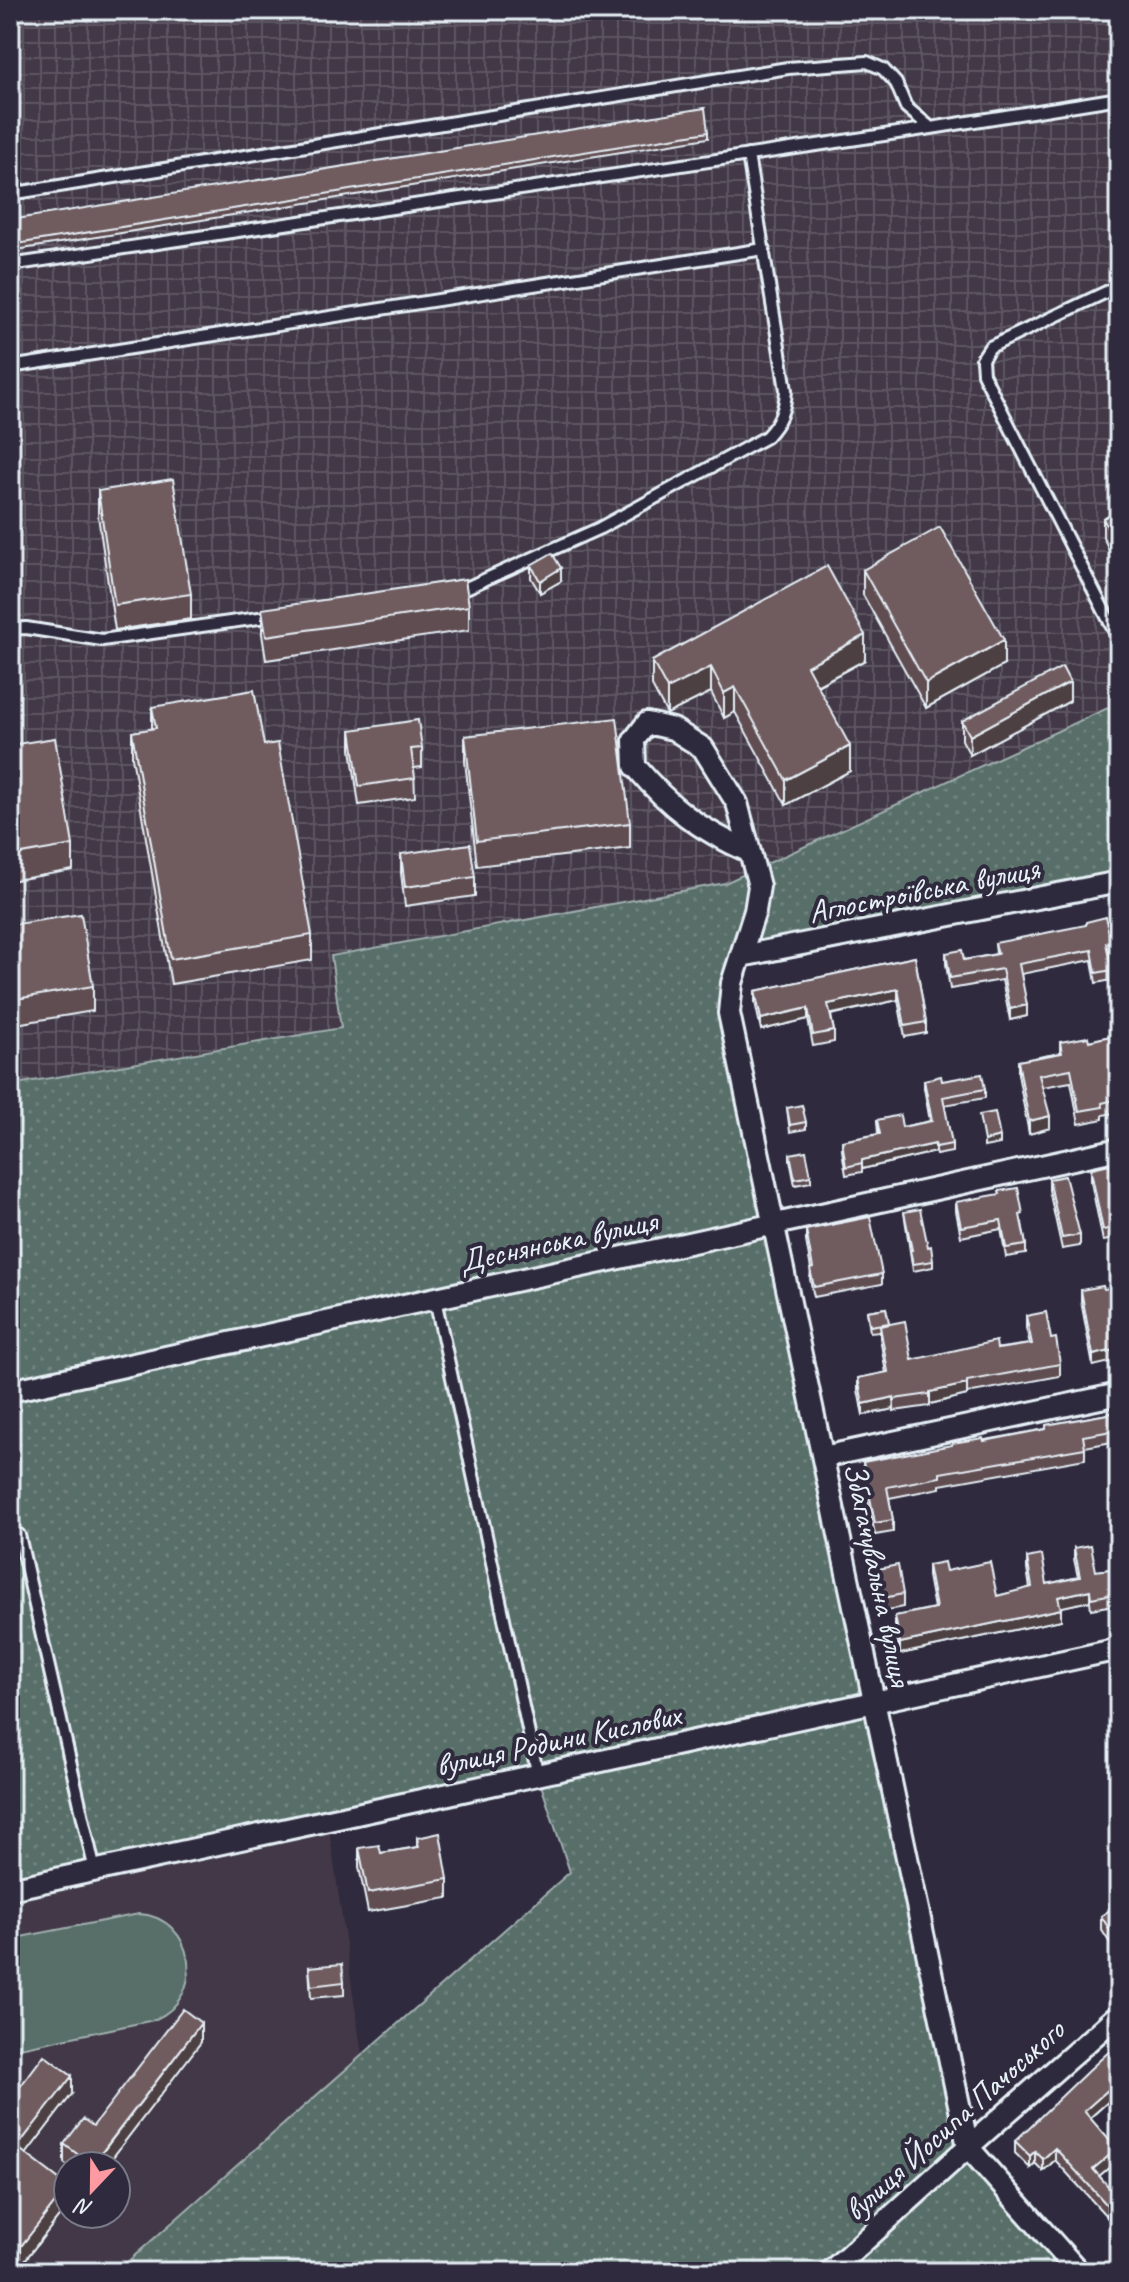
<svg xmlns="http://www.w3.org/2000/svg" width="1129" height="2282" font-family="Caveat,sans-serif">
	<defs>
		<pattern id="industrial-grid" width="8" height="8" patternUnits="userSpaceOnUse" patternTransform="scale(2)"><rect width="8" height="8" fill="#423947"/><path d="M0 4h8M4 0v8" fill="none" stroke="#5d5662"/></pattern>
		<pattern id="park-dots" width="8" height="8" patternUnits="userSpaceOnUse" patternTransform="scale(2)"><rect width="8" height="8" fill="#596e68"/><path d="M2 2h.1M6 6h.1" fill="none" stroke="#71837e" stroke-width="1.8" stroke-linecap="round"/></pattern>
	</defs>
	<rect width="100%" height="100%" fill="#2f2a3d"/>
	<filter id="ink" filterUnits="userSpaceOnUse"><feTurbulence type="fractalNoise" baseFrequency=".0125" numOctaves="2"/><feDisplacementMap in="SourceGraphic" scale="16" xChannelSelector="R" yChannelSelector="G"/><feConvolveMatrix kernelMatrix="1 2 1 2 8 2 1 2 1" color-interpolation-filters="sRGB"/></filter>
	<g filter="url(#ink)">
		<path fill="#423947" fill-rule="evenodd" d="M328 1821 362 2055 116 2272H10V1889ZM68 2166H116V2214H68Z"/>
		<path fill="url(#industrial-grid)" d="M10 10H1119V722L1110 707 736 881 332 955 341 1028 10 1085Z"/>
		<path fill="#596e68" stroke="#a0b0b0" stroke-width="2" d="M139 1914C195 1917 208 1998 154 2020L10 2050V1939Z"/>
		<path fill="url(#park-dots)" stroke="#a0b0b0" stroke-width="2" d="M1110 707 1119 722V882L741 956 732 983 968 2146 1079 2272H116L570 1872 538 1776 10 1889V1085L341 1028 331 956 725 883Z"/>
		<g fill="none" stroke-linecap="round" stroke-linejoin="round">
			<defs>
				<path id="service" d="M10 194 788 68 867 62 883 69 896 83 906 107 931 128 1119 98
					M10 265 931 128
					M1119 286 990 347 982 359 983 374 1119 640
					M10 367 764 249
					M455 590 466 588 600 528 766 437C780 422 785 410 786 390L748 155
					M10 629 26 628 102 640 273 616
					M435 1299 538 1776
					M19 1535 95 1871"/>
				<path id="minor" d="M750 852C700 830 670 808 635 766L634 740 647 723 673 729 703 748 737 803 759 886 755 911 732 983 729 1013 968 2147 1079 2272
					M741 956 1119 882
					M10 1391 1119 1149
					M823 1457 1119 1394
					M10 1889 1119 1649
					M830 2272 968 2147 1119 2014"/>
			</defs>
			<use href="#service" stroke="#e8f1f8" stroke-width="16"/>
			<use href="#minor" stroke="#e8f1f8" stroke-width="26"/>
			<use href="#service" stroke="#2f2a3d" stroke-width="10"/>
			<use href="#minor" stroke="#2f2a3d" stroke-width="20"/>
		</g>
		<path fill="#604e51" stroke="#e8f1f8" stroke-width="2" d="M708 132V138L10 251V220Z
			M98 491 191 594V619L115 630 98 516Z
			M1119 510 1116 564 1103 537V518Z
			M531 565 561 581 540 593 531 578Z
			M863 570 1004 665 926 708 863 595Z
			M469 606V630L266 660 262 634V609Z
			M865 660 817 686 850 771 786 805 735 712 724 718 711 692 667 714 652 686V661Z
			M1070 701 970 755 962 740V721Z
			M152 707 264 745 312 935V960L171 984 132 757V732L152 729Z
			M351 730 422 748V767L414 768 415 797 359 805 351 749Z
			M465 736 630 823V848L477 866 465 761Z
			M10 745 73 845V870L10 881Z
			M401 854 475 877V896L405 906 401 873Z
			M10 925 93 986V1011L10 1025Z
			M1111 942V952L1108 953 1112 970V980L1096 983 1092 960 1021 974 1027 1016 1010 1020 1002 980 950 989 946 964V953L964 960 996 954 995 943Z
			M915 957 926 1022V1033L905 1037 898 1000 831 1015 834 1031V1042L813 1046 808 1019 761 1030 755 1002V991Z
			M1119 1034V1112L1103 1115V1119L1079 1124 1071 1082 1042 1087 1050 1128 1029 1134 1018 1074V1061L1060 1053V1042L1089 1041Z
			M924 1080 942 1081 985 1089V1098L944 1105 952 1144V1152L936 1155 935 1152 862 1169V1172L846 1175 842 1150V1141L878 1134 877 1120 902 1127 930 1121 924 1088Z
			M787 1108 806 1122V1129L790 1132Z
			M790 1154 811 1176V1182L795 1185 790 1160Z
			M1091 1171 1112 1172 1119 1171V1238L1103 1241 1091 1182Z
			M1049 1179 1080 1235V1246L1062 1249 1049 1190Z
			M956 1202 1023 1223H1022L1026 1245V1254L1006 1257 1001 1229 961 1237 956 1211Z
			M904 1212 928 1247 933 1261V1267L913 1271Z
			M806 1230 882 1274V1284L814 1297 810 1279 811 1269 806 1241Z
			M1104 1289 1093 1366 1081 1301V1290Z
			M886 1308 889 1324 912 1360 1030 1344 1026 1328V1316L1051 1339 1060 1364V1376L967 1393V1395L930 1404V1406L894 1411V1409L863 1415 858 1390V1378L886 1373 880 1338V1331L870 1332 867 1311Z
			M1119 1410V1448L1113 1449 1112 1442 1085 1447V1459L940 1485V1488L889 1498 893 1520V1532L875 1535 863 1474V1462L1046 1429V1425L1108 1414Z
			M1074 1548 1096 1571 1119 1568V1604L1091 1609 1090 1601 1061 1607V1620L900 1654 895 1627V1616L934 1608 928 1576V1565L946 1571 997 1596 1030 1588 1027 1569V1558L1047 1584 1078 1577 1074 1559Z
			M878 1569 903 1594V1607L883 1611 878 1582Z
			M417 1838 448 1879V1898L368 1912 359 1867V1848L381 1853 417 1847Z
			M1119 1904V1953L1117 1954 1101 1929V1916Z
			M309 1967 344 1982V1995L311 1998Z
			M201 2042 106 2166H68L64 2163V2144L93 2126Z
			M1119 2092 1090 2118 1117 2161 1099 2176 1117 2208 1107 2217 1055 2160 1043 2171 1035 2163 1030 2168 1015 2153V2141Z
			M72 2094 26 2154 68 2205 21 2265 10 2257V2100Z
			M1119 2239V2266L1112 2258V2246Z"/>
		<path fill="#4e4042" stroke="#e8f1f8" stroke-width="2" d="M1119 544V563L1116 564V546Z
			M561 568V581L540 593V581Z
			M865 635V660L807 691V666Z
			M1004 640V665L926 708V683Z
			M711 667V692L667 714V689Z
			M1070 682V701L970 755V736Z
			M735 687V712L724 718V693Z
			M850 746V771L786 805V780Z
			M898 989V1000L828 1015V1004Z
			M1027 1005V1016L1010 1020V1009Z
			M808 1008V1019L761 1030V1019Z
			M1050 1116V1128L1029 1134V1121Z
			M1000 1137V1144L984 1147V1141Z
			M935 1144V1152L862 1169V1160Z
			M1119 1349V1360L1093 1366V1355Z
			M967 1384V1395L930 1404V1392Z
			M894 1397V1409L863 1415V1404Z
			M1119 1436V1448L1113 1449V1438Z
			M1090 1590V1601L1058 1608V1597Z
			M1061 1609V1620L900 1654V1643Z
			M201 2023V2042L106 2166H92Z
			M72 2076V2094L17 2166V2147Z
			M1119 2080V2092L1084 2123V2111Z
			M1055 2148V2160L1043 2171V2159Z
			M1117 2149V2161L1093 2181V2169Z
			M1035 2151V2163L1030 2168V2156Z
			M68 2186V2205L21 2265V2246Z
			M1117 2196V2208L1107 2217V2205Z"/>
		<path fill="#705b5e" stroke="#e8f1f8" stroke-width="2" d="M705 108 708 132 10 245V220Z
			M173 479 191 594 115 605 98 491Z
			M1119 510V544L1116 546 1103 518Z
			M940 527 1004 640 926 683 863 570Z
			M552 553 561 568 540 581 531 565Z
			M827 566 865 635 807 666 850 746 786 780 735 687 724 693 711 667 667 689 652 661Z
			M465 579 469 606 266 636 262 609Z
			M1062 667 1070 682 970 736 962 721Z
			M254 690 264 745 278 743 312 935 171 959 132 732 156 728 152 707Z
			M617 718 630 823 477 841 465 736Z
			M418 720 422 748 411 749 415 778 359 786 351 730Z
			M55 738 73 845 10 856V745Z
			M470 844 475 877 405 887 401 854Z
			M81 914 93 986 10 1000V925Z
			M1106 917 1111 942 1106 943 1112 970 1096 973 1092 950 1019 964 1027 1005 1010 1009 1002 969 950 978 946 953 962 950 964 960 998 954 995 943 1086 925V922Z
			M915 957 926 1022 905 1026 898 989 828 1004 834 1031 813 1035 808 1008 761 1019 755 991Z
			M1119 1034V1099L1102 1103 1103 1107 1079 1111 1071 1069 1039 1075 1050 1116 1029 1121 1018 1061 1062 1053 1060 1042 1088 1037 1089 1041Z
			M982 1074 985 1089 943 1097 952 1144 936 1147 935 1144 862 1160V1163L846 1167 842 1141 880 1134 877 1120 900 1115 902 1127 932 1121 924 1080 941 1076 942 1081Z
			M802 1105 806 1122 790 1125 787 1108Z
			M995 1112 1000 1137 984 1141 979 1115Z
			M806 1151 811 1176 795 1179 790 1154Z
			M1110 1164 1112 1172 1119 1171V1227L1103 1230 1091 1171 1092 1168Z
			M1065 1176 1080 1235 1062 1238 1049 1179Z
			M1018 1188 1023 1214 1020 1215 1026 1245 1006 1248 1001 1220 961 1227 956 1202 1000 1194 999 1191Z
			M920 1209 928 1247 931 1246 933 1261 913 1264 910 1250H912L904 1212Z
			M870 1217 882 1274 814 1287 810 1269 813 1268 806 1230Z
			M1103 1286 1104 1289 1119 1287V1349L1093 1355 1081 1290Z
			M886 1308 889 1323 870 1326 867 1311Z
			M1046 1312 1051 1339 1056 1338 1060 1364 967 1381V1384L930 1392V1394L894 1399V1397L863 1404 858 1378 888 1372 880 1326 905 1321 912 1360 996 1341 997 1349 1032 1344 1026 1316Z
			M1119 1410V1436L1113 1438 1112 1431 1083 1436 1085 1448 940 1473V1477L887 1487 893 1520 875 1523 863 1462 952 1445V1443L983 1438 984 1441 1046 1429V1425L1108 1414Z
			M1091 1545 1096 1571 1119 1568V1593L1091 1598 1090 1590 1058 1597 1061 1609 900 1643 895 1616 936 1608 928 1565 944 1562 946 1571 990 1562 997 1596 1032 1587 1027 1558 1042 1555 1047 1584 1080 1577 1074 1548Z
			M898 1565 903 1594 883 1598 878 1569Z
			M440 1833 448 1879 368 1893 359 1848 379 1845 381 1853 419 1847 417 1838Z
			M1119 1904V1940L1117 1941 1101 1916Z
			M342 1964 344 1982 311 1986 309 1967Z
			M183 2009 201 2023 92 2165 64 2144 83 2119 93 2126Z
			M1119 2045V2080L1084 2111 1117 2149 1093 2169 1117 2196 1107 2205 1055 2148 1043 2159 1035 2151 1030 2156 1015 2141 1090 2069 1112 2049 1114 2050Z
			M44 2055 72 2076 17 2147 68 2186 21 2246 10 2238V2207L20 2194 10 2187V2100Z
			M1119 2239V2254L1112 2246Z"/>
	</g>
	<g text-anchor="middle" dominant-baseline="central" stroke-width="8" stroke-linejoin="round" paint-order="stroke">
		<g font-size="32" fill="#e8f1f8" stroke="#2f2a3d">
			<text transform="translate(924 890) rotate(-11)">Аглостроївська вулиця</text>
			<text transform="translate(558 1241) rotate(-12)">Деснянська вулиця</text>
			<text transform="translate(878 1574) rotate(78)">Збагачувальна вулиця</text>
			<text transform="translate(558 1740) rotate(-12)">вулиця Родини Кислових</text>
			<text transform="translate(954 2120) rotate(-42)">вулиця Йосипа Пачоського</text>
		</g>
	</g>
	<rect width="1129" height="2282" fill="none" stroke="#2f2a3d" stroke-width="40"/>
	<rect x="20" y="20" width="1089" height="2242" fill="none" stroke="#e8f1f8" stroke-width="3" filter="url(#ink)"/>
	<g transform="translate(92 2190) rotate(202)"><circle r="38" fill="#2f2a3d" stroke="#797a88" stroke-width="2"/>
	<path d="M0-6L14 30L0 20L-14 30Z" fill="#ff9aa2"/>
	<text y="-12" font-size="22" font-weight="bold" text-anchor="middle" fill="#e8f1f8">N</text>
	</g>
</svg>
